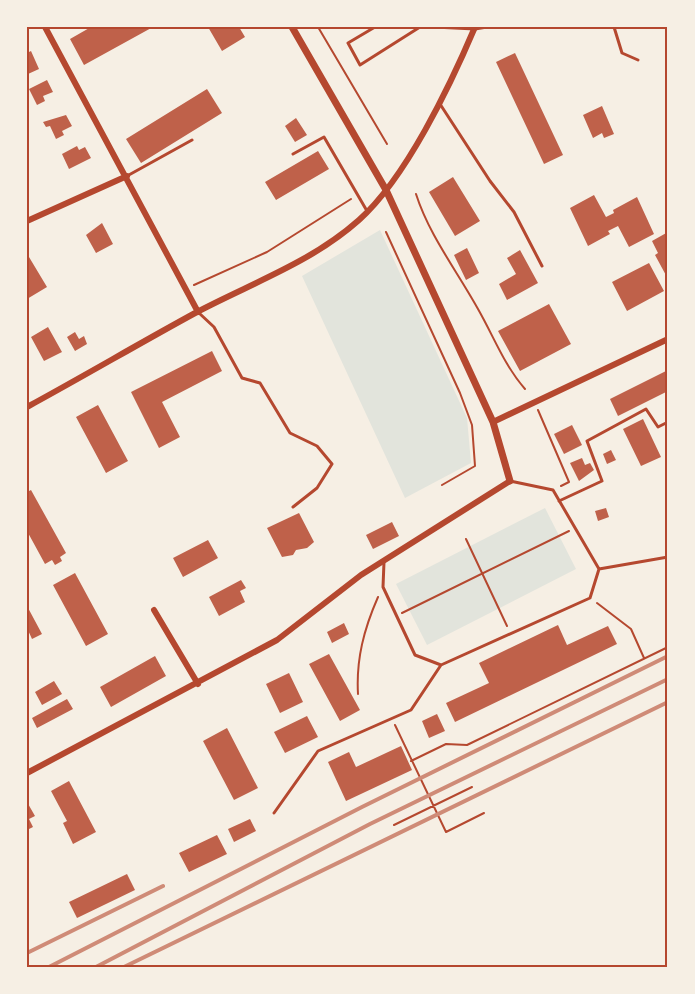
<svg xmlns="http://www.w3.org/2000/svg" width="695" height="994" font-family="Manrope,sans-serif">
	<rect width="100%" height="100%" fill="#f6efe4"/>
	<path fill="#e2e4dc" d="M380 230 467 418 471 463 405 498 302 276Z
		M545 508 576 569 427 645 396 584Z"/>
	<path fill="#bf614a" d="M91 27H153L84 65 70 39Z
		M208 27H239L245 37 222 51Z
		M31 51 39 69 28 74 27 53Z
		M515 53 563 155 544 164 496 62Z
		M47 80 53 92 43 96 45 101 37 105 29 89Z
		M207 89 222 113 141 163 126 139Z
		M602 106 614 134 604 138 602 133 593 138 583 115Z
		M66 115 72 126 62 131 64 135 56 139 50 126 46 127 43 122Z
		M296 118 307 135 295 142 285 126Z
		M77 146 79 150 85 147 91 158 69 169 62 154Z
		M318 151 329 169 276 200 265 182Z
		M453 177 480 221 455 236 429 192Z
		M594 195 606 217 614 213 613 210 637 197 654 234 629 247 618 226 608 231 610 234 588 246 570 208Z
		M102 223 113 244 96 253 86 235Z
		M668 232V279L655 255 658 253 652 241Z
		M467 248 479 273 466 280 454 255Z
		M520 250 538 283 507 300 499 284 516 274 507 258Z
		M29 257 47 287 27 299V258Z
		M649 263 664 291 627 311 612 282Z
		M549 304 571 344 520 371 498 331Z
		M48 327 62 352 44 361 31 337Z
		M75 332 79 339 84 336 87 344 75 351 67 337Z
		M212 351 222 371 162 402 180 437 159 448 131 392Z
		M668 370V391L618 416 610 399Z
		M98 405 128 461 106 473 76 417Z
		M643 419 661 457 641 466 623 429Z
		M572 425 582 445 564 454 554 434Z
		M611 450 616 460 607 464 603 454Z
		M582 458 585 465 590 463 594 470 579 481 570 463Z
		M31 490 66 553 60 557 62 561 55 565 52 560 45 564 27 531V492Z
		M606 508 609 517 598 521 595 511Z
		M299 513 314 542 307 548 296 550 293 555 282 557 267 528Z
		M392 522 399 536 373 549 366 535Z
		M208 540 218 558 183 577 173 558Z
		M75 573 108 634 86 646 53 585Z
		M241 580 246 588 240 591 245 602 219 616 209 597Z
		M27 606 42 634 32 639 27 628Z
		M344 623 349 634 332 643 327 632Z
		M558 625 567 645 608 626 617 644 455 722 446 703 489 683 479 663Z
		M329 654 360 710 340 721 309 664Z
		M155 656 166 676 111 707 100 687Z
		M289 673 303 702 280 713 266 684Z
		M54 681 62 694 42 705 35 692Z
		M67 699 73 709 37 728 32 718Z
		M437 714 445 731 429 738 422 721Z
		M307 716 318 737 285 753 274 732Z
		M227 728 258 788 234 800 203 741Z
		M401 746 412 770 346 801 328 762 349 752 356 767Z
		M69 781 96 832 73 844 63 823 67 821 51 791Z
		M27 802 35 816 29 819 33 827 27 830Z
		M250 819 256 831 234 842 228 829Z
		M217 835 227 854 189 872 179 853Z
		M127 874 135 890 77 918 69 902Z"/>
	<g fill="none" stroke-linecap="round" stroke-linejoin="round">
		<path stroke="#b5482f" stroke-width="2" d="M318 27 387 144
			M416 194C429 235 457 271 478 309 494 337 504 365 525 389
			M386 232 460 393 472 425 475 466 442 485
			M194 285 267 252 351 199
			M538 410 569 482 561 486
			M466 539 507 626
			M597 603 631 629 644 658
			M402 613 569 531
			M358 694C356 659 364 629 378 597
			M395 725 446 832 484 813
			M411 761 446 744 467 745 668 647
			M394 825 472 787"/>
		<path stroke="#b5482f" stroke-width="3" d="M375 27 348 43 360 65 420 27
			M434 27 475 29 487 27
			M614 27 622 53 638 60
			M440 104 490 181 514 212 542 266
			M293 154 324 137 367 211
			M127 176 192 140
			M199 313 214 327 242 378 260 383 290 433 317 446 332 464 317 488 293 507
			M559 501 602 481 587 441 646 409 658 427 668 422
			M384 562 383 587 415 655 441 665 590 598 599 569 553 490 510 481
			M599 569 668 557
			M274 813 318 751 411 710 441 665"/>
		<path stroke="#b5482f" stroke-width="6" d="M45 27 198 312
			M27 221 127 176
			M27 407C84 376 140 343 197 312 252 283 312 262 359 220 406 178 450 86 475 27
			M493 422 668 339
			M154 610 198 684
			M27 773 277 640 361 575 510 481"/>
		<path stroke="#b5482f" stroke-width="7" d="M292 27 386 190 493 422 510 481"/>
		<path stroke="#cf8b77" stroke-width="4" d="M27 953 163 886
			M49 967 362 807 668 656
			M96 967 370 824 668 679
			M124 967 668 702"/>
	</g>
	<rect width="695" height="994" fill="none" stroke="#f6efe4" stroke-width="57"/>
	<rect x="28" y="28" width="638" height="938" fill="none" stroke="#b5482f" stroke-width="2"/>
</svg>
